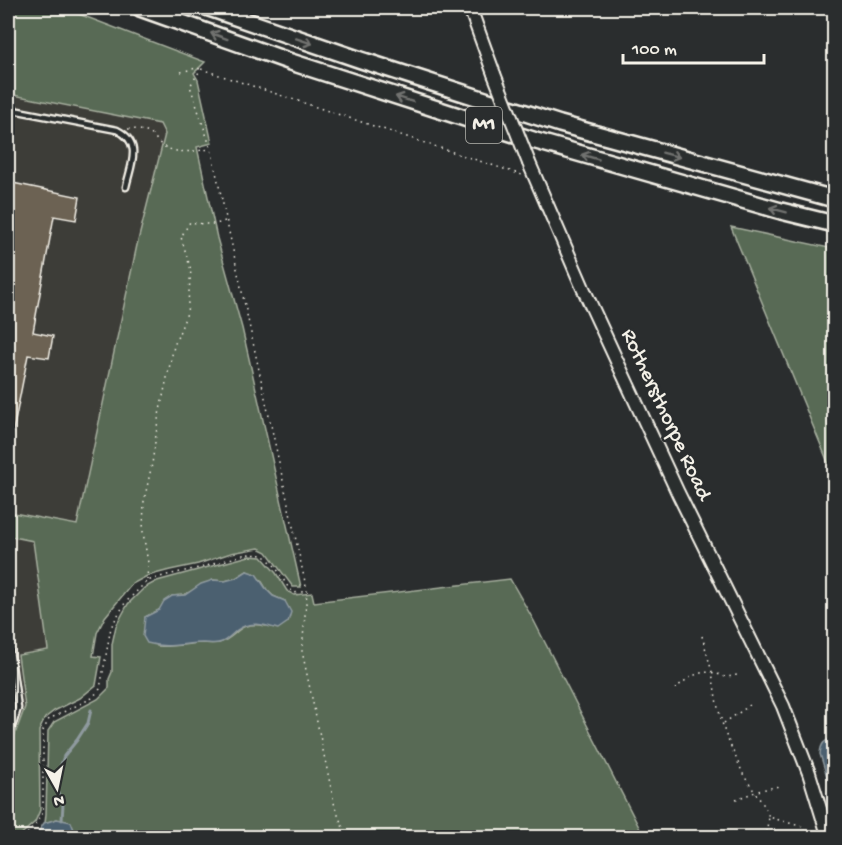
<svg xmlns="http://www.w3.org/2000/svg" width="842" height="845" font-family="'Gochi Hand',sans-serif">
	<rect width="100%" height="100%" fill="#2a2d2e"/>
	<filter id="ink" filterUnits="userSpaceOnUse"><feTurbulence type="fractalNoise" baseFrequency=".0167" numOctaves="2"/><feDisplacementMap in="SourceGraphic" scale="12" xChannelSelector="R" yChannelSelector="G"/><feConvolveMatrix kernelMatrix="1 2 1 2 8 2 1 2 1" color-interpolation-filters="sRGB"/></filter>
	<g filter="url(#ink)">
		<path fill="#3e3d39" d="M8 94 160 124 165 134 137 245 77 525 90 529 8 818Z"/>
		<path fill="#586b55" stroke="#a6ae9e" stroke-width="1.5" fill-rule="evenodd" d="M8 8H63L205 62 194 73 198 80 212 143 197 147 217 238 242 328 301 587H293L267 552 259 548 231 553 198 564 170 570 147 576 132 584 105 617 97 633 93 656 101 657 96 685 80 698 54 711 45 718 39 731 40 810 35 822 17 838 8 837V753L25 707 18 655 48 650 33 541 8 536V512L77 525 137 245 165 134 160 124 8 94Z
			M731 227 834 249V477Z
			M249 556 262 557 276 573 287 591 294 595 312 593 314 602 510 579 534 621 644 837 83 838 76 835 57 819 45 823 46 814 48 731 54 722 98 699 109 688V679L112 672V644L116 626 128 604 144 588 157 581ZM247 571 261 580 267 590 273 596 285 601 266 626C236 620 239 637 219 643 213 644 206 643 200 643 186 644 172 647 157 646L145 617 159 610 172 596 184 595 213 580 225 581 236 578Z"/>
		<path fill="#4c606f" stroke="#8f9a9f" stroke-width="1.5" d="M247 571 256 574 267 590 273 596 285 601 291 612 288 622 278 629C265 625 250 620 237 630 232 634 228 639 222 642 216 645 210 643 203 643 183 643 168 649 147 643L143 636 145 617 159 610 164 601 172 596 185 595 201 584 213 580 225 581 236 578Z
			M834 737V799L820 754C821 743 824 741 834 737Z
			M57 819 71 822 76 835 83 837H58L56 835 47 837H35L44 823Z"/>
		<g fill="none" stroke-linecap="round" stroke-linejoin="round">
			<path stroke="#8f9a9f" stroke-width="3" d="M62 820 63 804 54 785 64 756 77 740 88 723 91 710"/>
		</g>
		<path fill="#6c6253" stroke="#f4f1e8" stroke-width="1.5" d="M8 182 80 197 76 220 54 216 33 332 53 336 49 358 28 355 11 442H8Z"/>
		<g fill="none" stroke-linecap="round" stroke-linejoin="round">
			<defs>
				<path id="lane" d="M8 109 117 130C143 143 131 164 126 187
					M8 636 18 708 14 721 8 737"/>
				<path id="secondary" d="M470 8 494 74
					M529 163 583 288 678 493 783 706 809 773 829 838"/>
				<path id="highway" d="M140 8 291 62 536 141 781 211 834 224
					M209 8 361 60 560 124 834 199"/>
			</defs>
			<use href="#lane" stroke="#f4f1e8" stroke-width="9"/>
			<use href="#secondary" stroke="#f4f1e8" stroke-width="16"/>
			<use href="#highway" stroke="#f4f1e8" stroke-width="20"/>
			<path stroke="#f4f1e8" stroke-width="1.5" stroke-dasharray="1.5 4.5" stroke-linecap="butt" d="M181 72 196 68 200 69
				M128 129C137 129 144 130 152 135 156 138 158 143 162 145 175 155 195 151 210 149
				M147 580 148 563 143 532 144 501 152 464 158 420 165 387 174 346 187 313 191 270 181 237 190 222C202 224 214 226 225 221
				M702 636 712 672 717 704 725 733 744 776 765 807 769 817 803 827 809 838
				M675 689C685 680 699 669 714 673 727 677 722 678 737 675
				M724 723 753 703
				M736 799 761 790 779 786
				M23 838 35 826 43 812V731L49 719 92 698 100 689 111 627 125 603 147 581 167 575 203 567 246 554 264 555 275 566 288 587 294 593 307 591
				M347 838 335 807 302 651 307 591 211 149 190 86 201 69 522 175
				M767 838V827L769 818"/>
			<use href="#lane" stroke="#2a2d2e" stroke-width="4.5"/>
			<use href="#secondary" stroke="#2a2d2e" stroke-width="12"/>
			<use href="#highway" stroke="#2a2d2e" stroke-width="15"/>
			<defs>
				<path id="secondary-bridge" d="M494 74 529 163"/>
			</defs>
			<use href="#secondary-bridge" stroke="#f4f1e8" stroke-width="16" stroke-linecap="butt"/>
			<use href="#secondary-bridge" stroke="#2a2d2e" stroke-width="12"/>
		</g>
		<defs><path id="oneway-shaft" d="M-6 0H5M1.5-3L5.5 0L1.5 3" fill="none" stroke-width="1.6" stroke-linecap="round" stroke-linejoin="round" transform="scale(1.5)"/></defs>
		<g stroke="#71726f">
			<use href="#oneway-shaft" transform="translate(219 36) rotate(-160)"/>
			<use href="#oneway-shaft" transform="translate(304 41) rotate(19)"/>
			<use href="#oneway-shaft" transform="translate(404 99) rotate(-162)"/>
			<use href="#oneway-shaft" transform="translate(671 155) rotate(15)"/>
			<use href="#oneway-shaft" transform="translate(590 157) rotate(-164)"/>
			<use href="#oneway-shaft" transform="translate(778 210) rotate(-165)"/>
		</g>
	</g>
	<g text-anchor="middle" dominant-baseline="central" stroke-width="5" stroke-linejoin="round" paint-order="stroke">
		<rect fill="#2a2d2e" stroke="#b7b6b0" stroke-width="1.5" x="466" y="107" width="36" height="36" rx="4.5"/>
		<g font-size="21" font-weight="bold" fill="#f4f1e8">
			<text x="484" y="125">M1</text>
		</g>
		<g font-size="22" fill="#f4f1e8" stroke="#2a2d2e">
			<text transform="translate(665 415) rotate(65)">Rothersthorpe Road</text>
		</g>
	</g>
	<rect width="842" height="845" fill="none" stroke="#2a2d2e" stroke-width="30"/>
	<rect x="15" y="15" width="812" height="815" fill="none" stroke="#f4f1e8" stroke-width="2" filter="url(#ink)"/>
	<g transform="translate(57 788) rotate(171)" stroke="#2a2d2e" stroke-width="4.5" paint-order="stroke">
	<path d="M0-4.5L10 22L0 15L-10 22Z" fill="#f4f1e8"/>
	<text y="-9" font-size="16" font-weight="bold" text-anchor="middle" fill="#f4f1e8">N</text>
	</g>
	<path d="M623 54v9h141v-9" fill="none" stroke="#f4f1e8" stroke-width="3"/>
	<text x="632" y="54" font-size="18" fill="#f4f1e8" stroke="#2a2d2e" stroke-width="4.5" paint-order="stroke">100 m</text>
</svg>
